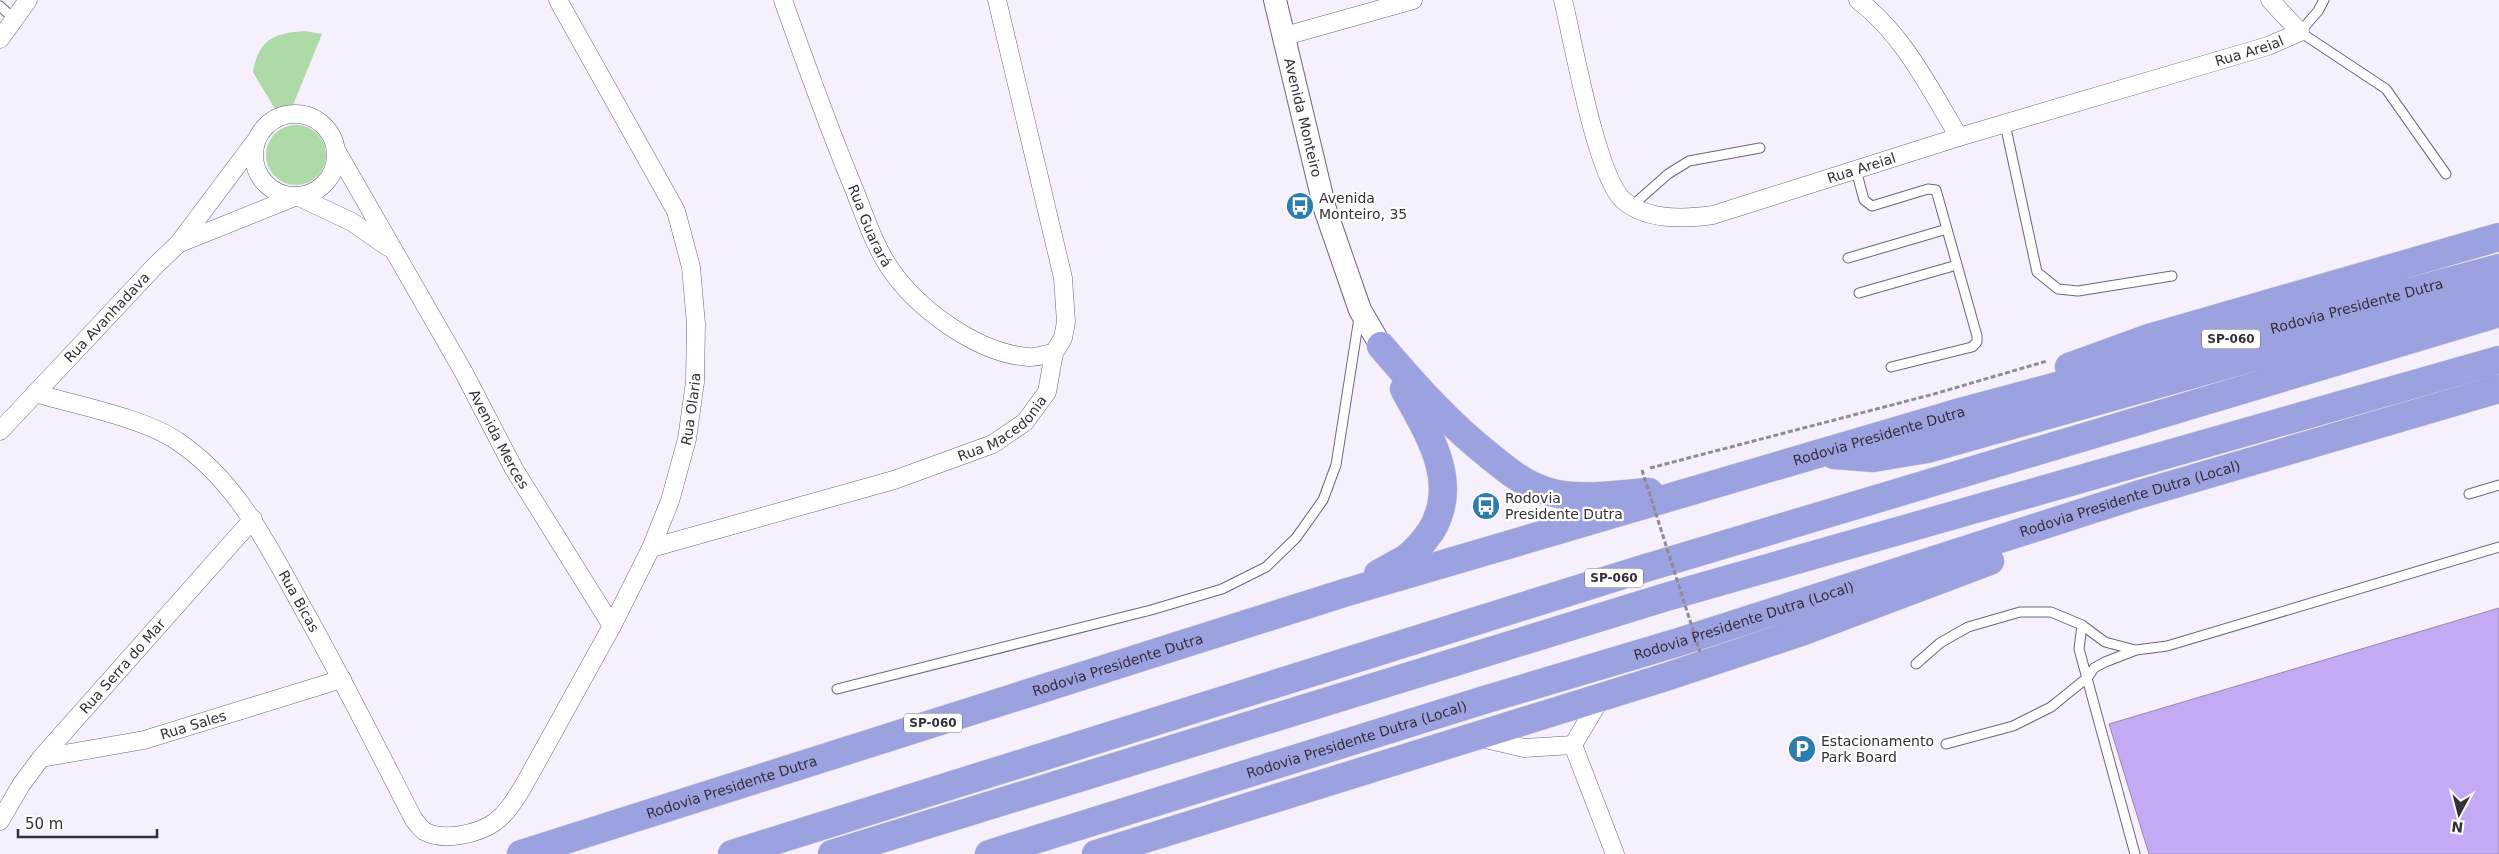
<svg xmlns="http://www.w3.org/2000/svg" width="2499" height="854" font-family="'DejaVu Sans',sans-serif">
	<defs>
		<filter id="shadow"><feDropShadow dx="3" dy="5.5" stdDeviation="0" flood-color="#0004"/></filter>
	</defs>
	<rect width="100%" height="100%" fill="#f6effc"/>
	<path fill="#addaa7" d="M305 31 322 34 293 105 275 109 253 72C259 39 274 33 305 31Z
		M266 155a30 30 0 1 1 60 0a30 30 0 1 1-60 0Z"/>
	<path fill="#c4a9f4" stroke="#978cac" filter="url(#shadow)" d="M2499 608V854H2149L2109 724Z"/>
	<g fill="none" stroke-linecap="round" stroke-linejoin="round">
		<defs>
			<path id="service" d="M2324 0 2318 11 2300 32 2386 89 2446 174
				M0 6 14 19
				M2005 124 2037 272 2058 289 2078 291 2172 276
				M1856 170 1864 200 1872 206 1928 189 1936 190 1977 336V342L1972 347 1891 367
				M1633 205 1668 174 1689 161 1760 148
				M1848 258 1947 229
				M1859 293 1957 265
				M2469 494 2499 485
				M2082 625 2079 649 2135 854
				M1916 664 1940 643 1968 627 2020 612H2051L2082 625 2105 642 2135 650
				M837 689 1151 610 1222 589 1266 567 1296 538 1323 500 1336 465 1359 318
				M1946 744 2013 726 2051 707 2088 677 2094 668 2105 662 2136 650 2167 646 2499 547"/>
			<g id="minor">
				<path id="s1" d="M783 0C805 62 827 124 852 184 863 211 873 243 889 267 917 309 977 353 1028 357 1036 358 1046 354 1054 353"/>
				<path id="s2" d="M1563 0C1573 41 1596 173 1622 199 1645 221 1684 219 1713 215L1959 137 2268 46 2300 32 2270 0"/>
				<path d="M1858 0C1904 35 1930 89 1959 137"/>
				<path d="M1285 36 1413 0"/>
				<path d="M0 39 28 0"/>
				<circle cx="295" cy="155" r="41"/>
				<path id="s3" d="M336 150 463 371 514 469 612 626"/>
				<path d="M180 243 297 196 352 222 388 247"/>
				<path id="s4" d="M35 393C75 405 144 418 177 441 239 482 270 550 305 612 343 680 378 750 414 820 417 823 420 828 424 831 443 842 478 834 495 822 508 812 516 798 524 785L612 626 651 548 670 501 687 439 695 382 696 324 691 267 676 211 558 0"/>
				<path id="s5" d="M0 431 156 265 179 243 257 139"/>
				<path id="s6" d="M651 548 894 480 993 444 1025 422 1047 392 1054 353 1063 338 1066 322 1063 278 997 0"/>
				<path d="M1477 737 1524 748 1573 745"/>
				<path d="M1573 745 1615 854"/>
				<path d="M1573 745 1601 698"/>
				<path id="s7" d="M41 758 144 740 342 679"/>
				<path id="s8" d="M0 821 21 785 41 758 253 519"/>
			</g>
			<g id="tertiary">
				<path id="s9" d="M1275 0 1325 209 1360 310 1381 346"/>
			</g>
			<g id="motorway">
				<path d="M1381 346C1415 386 1449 424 1491 457 1508 471 1524 484 1546 491 1576 501 1618 494 1649 492"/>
				<path d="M2069 367 2149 338 2499 237"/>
				<path d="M1834 455 1873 458 1927 449 2499 288"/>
				<path d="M1378 574C1387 569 1396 564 1405 559 1415 552 1424 541 1431 531 1461 482 1428 433 1404 389"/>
				<path id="s10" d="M521 854 1344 593 1964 411 2499 268"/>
				<path d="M732 854 1639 570 2499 313"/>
				<path d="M832 854 1666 597 2499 360"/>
				<path id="s11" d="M989 854 1484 700 1679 642 2137 495 2499 389"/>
				<path d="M1096 854 1666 677 1804 631 1990 561"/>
			</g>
		</defs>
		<use href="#service" stroke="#73627f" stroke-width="11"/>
		<use href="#minor" stroke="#73627f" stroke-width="19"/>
		<use href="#tertiary" stroke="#73627f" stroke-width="24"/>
		<use href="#motorway" stroke="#d3d1d4" stroke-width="29"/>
		<path stroke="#928a97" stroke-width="3" stroke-dasharray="5 2.5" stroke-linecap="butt" d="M1650 468 1934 394 2047 361"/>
		<use href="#service" stroke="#fff" stroke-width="9"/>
		<use href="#minor" stroke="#fff" stroke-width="18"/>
		<use href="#tertiary" stroke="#fff" stroke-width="22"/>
		<use href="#motorway" stroke="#9ca1e0" stroke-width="28"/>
		<path stroke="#928a97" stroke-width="3" stroke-dasharray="5 2.5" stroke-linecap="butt" d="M1642 470 1700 652"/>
	</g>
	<defs>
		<symbol id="bus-disc" viewBox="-11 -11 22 22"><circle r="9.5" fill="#2a7dad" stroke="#fff"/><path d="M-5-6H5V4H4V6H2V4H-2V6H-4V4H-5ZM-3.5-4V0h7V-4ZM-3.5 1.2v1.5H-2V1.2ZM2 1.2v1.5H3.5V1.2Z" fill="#fff"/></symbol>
		<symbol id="parking-disc" viewBox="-11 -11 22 22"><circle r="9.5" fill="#2a7dad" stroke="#fff"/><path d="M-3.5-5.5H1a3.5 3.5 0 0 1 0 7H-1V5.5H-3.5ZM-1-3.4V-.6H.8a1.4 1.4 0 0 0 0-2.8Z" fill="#fff"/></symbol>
	</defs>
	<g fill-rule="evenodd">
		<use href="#bus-disc" x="1284" y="190" width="32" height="32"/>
		<use href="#bus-disc" x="1470" y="490" width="32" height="32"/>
		<use href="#parking-disc" x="1786" y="733" width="32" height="32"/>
	</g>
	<g text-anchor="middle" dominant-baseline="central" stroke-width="4.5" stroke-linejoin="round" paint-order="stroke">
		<g fill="#fff" stroke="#726d76" stroke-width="1">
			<rect x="2202" y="329.5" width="58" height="19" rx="4"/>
			<rect x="1585" y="568.5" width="58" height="19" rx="4"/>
			<rect x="904" y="713.5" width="58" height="19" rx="4"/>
		</g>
		<g font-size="12" font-weight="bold" fill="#362e3b">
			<text x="2231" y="339">SP-060</text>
			<text x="1614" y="578">SP-060</text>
			<text x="933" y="723">SP-060</text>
		</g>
		<g font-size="14" fill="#362e3b" stroke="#fff">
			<text stroke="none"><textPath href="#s2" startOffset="865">Rua Areial</textPath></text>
			<text stroke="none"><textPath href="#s9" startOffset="121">Avenida Monteiro</textPath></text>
			<text stroke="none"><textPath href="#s2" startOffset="460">Rua Areial</textPath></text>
			<text stroke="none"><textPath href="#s1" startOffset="242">Rua Guarará</textPath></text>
			<text stroke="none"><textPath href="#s10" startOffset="1916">Rodovia Presidente Dutra</textPath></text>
			<text stroke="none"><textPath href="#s5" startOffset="156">Rua Avanhadava</textPath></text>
			<text stroke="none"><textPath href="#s4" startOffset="1152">Rua Olaria</textPath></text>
			<text stroke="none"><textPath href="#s6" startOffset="374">Rua Macedonia</textPath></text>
			<text stroke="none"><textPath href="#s10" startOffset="1421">Rodovia Presidente Dutra</textPath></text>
			<text stroke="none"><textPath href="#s3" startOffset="332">Avenida Merces</textPath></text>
			<text stroke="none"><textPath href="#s11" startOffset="1195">Rodovia Presidente Dutra (Local)</textPath></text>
			<text stroke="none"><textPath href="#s4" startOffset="354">Rua Bicas</textPath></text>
			<text stroke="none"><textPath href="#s11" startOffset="790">Rodovia Presidente Dutra (Local)</textPath></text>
			<text stroke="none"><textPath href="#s10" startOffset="626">Rodovia Presidente Dutra</textPath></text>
			<text stroke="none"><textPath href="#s8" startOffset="198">Rua Serra do Mar</textPath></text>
			<text stroke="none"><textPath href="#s7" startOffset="156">Rua Sales</textPath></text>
			<text stroke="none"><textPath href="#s11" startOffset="385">Rodovia Presidente Dutra (Local)</textPath></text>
			<text stroke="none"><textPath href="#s10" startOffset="221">Rodovia Presidente Dutra</textPath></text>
		</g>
		<g font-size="14" fill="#362e3b" stroke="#fff" text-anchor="start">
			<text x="1319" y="198">Avenida<tspan x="1319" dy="16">Monteiro, 35</tspan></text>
			<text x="1505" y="498">Rodovia<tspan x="1505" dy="16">Presidente Dutra</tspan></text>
			<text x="1821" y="741">Estacionamento<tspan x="1821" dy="16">Park Board</tspan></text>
		</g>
	</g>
	<g transform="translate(2459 814) rotate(187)" stroke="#ffffff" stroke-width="4" paint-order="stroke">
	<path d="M0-4L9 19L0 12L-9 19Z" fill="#362e3b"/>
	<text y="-8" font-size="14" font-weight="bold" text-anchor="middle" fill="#362e3b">N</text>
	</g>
	<path d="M18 829v8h139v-8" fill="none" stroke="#362e3b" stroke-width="2.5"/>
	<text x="25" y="829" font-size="15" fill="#362e3b" stroke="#ffffff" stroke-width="4" paint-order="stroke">50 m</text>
</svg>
